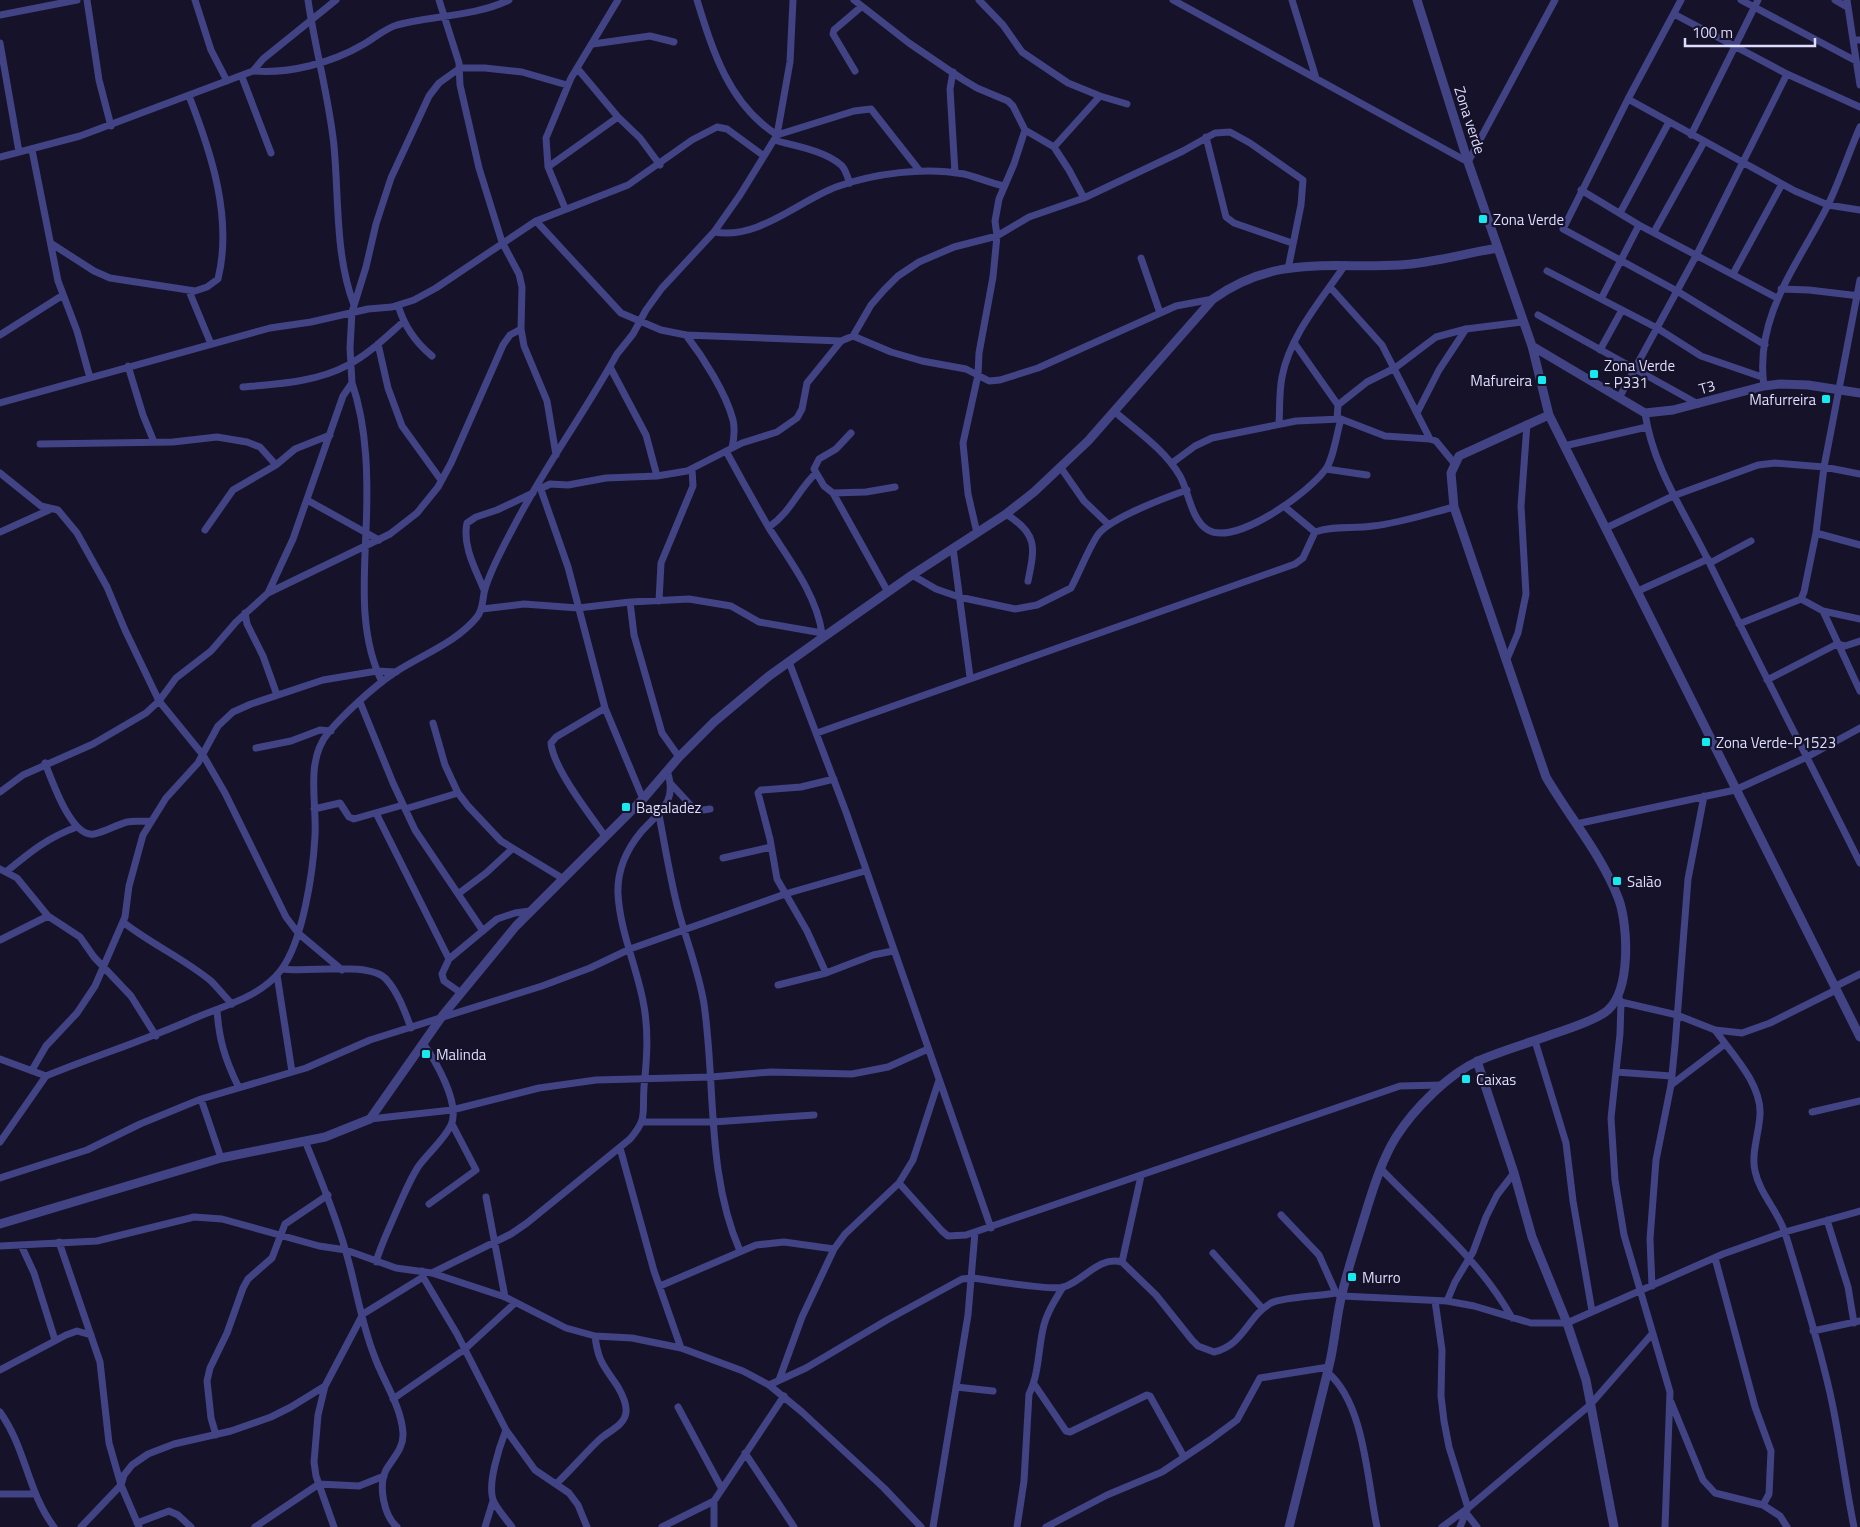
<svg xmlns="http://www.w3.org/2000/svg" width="1860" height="1527" font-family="'Titillium Web',sans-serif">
	<rect width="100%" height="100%" fill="#151229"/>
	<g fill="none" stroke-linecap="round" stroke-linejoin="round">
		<path stroke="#414384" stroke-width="7" d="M87 0 99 80 111 126
			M195 0 211 50 227 81
			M308 0C315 49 329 97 334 146 339 199 335 255 354 305
			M439 0 459 63 460 85 479 168 502 242 519 274 522 287 521 329 524 346 547 401 556 455
			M697 0C713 52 729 104 777 135L854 111 871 109 919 170
			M854 0 909 43 962 79 977 88 1008 101 1013 106 1025 130 1054 147 1069 170 1084 198
			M979 0 1003 25 1022 52 1068 83 1100 96
			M1173 0 1468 162 1555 0
			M1292 0 1316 78
			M1681 0 1628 99 1563 229 1677 291 1765 345
			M1741 0 1856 61
			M1835 0 1847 7
			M1847 0 1853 40
			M1674 14 1787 74 1860 107
			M0 15 77 0
			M1860 40H1853L1860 85
			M0 43 19 152
			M593 44 650 36 674 42
			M577 68 618 117 640 138 660 165
			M253 71 263 59 336 0
			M855 71 833 34 834 30 861 7
			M953 72 950 89 955 173
			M242 77 271 153
			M1628 99 1795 191 1828 205 1860 210
			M1691 135 1758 0
			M1206 137 1226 217 1234 223 1292 243
			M774 140C794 146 824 150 841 165 846 169 847 177 850 183
			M1054 147 1100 96 1127 104
			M32 150 58 281 77 331 90 378
			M0 157 80 136 253 71C289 74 332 63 364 44 375 38 384 29 397 25 434 15 473 17 509 0
			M548 167 618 117
			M1581 190 1639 225 1777 298
			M565 208 548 167 546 138 571 78 618 0
			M1620 213 1669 122
			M536 221 621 313 661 330 686 335 841 341 853 336 891 352 922 361 966 369 989 381 1000 380 1038 368 1176 306 1213 299
			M714 232C758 240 797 202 836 187 875 173 924 167 964 174 977 177 990 183 1004 186
			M1654 232 1704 142
			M52 244 94 271 110 278 195 291 207 287 218 279C233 218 211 152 189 96
			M1141 258 1160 313
			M1547 271 1657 328 1701 356 1762 377
			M1733 274 1782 184
			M1330 287 1382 345 1430 439
			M1781 289 1809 290 1860 296
			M189 291 211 344
			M1601 299 1639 225
			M398 305C404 326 415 342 432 356
			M1538 315 1698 404
			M0 335 63 295
			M686 335C703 357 726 393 733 420 735 429 734 439 732 448
			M853 336 871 305 884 290 898 276 919 262 954 247 997 236 1029 217 1084 198 1183 151 1215 133 1230 132 1250 143 1303 180 1301 205 1288 269
			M378 344 388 388 402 426 441 480
			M1295 344 1338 405 1337 419
			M1600 350 1622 310
			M128 366 143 415 154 442
			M610 367 646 435 657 476
			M352 383C368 429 368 483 366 531 364 581 359 635 382 682
			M1764 386C1754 316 1799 263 1828 205 1840 180 1849 152 1860 127
			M243 387C278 384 317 382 348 365 369 354 386 337 403 322
			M1619 398 1697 254 1787 74
			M0 403 270 328 311 322 368 309 392 307 414 300 436 288 536 221 628 185 692 140 717 127 727 129 764 156
			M1338 405 1367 382 1395 368 1436 337 1466 329 1522 322
			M1115 412C1137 431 1165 450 1180 476 1189 492 1191 520 1208 530 1236 546 1308 493 1325 470 1333 461 1337 432 1341 419
			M1417 413 1439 370 1466 329
			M1645 413C1653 468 1685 513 1709 562 1758 663 1810 762 1860 863
			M1279 423C1280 408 1279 392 1282 377 1290 335 1322 299 1345 265
			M851 433 836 449 819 459 814 469 824 486 833 493 888 592
			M40 444 173 442 217 437 247 442 260 447 276 465
			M1564 446 1647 427
			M726 451C740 477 754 502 769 528 790 561 816 594 822 633
			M1172 463 1195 446 1212 438 1296 421 1341 419 1385 436 1430 439 1436 441 1454 463
			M1061 468 1084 501 1108 524
			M1326 469 1367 475
			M0 473 41 506 58 510 77 533 107 587 125 630 159 701 203 755 225 793 286 917 298 933 342 970
			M540 487 568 567 605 708 643 799
			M542 488 550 484 568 485 606 478 657 476 687 471 742 443 777 432 797 418 802 409 807 383 841 341
			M833 493 866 492 895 487
			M307 500 379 540
			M1285 507 1315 532
			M1006 514C1038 534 1035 547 1028 581
			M769 527C790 513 798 490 816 473
			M1606 528 1673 496 1758 465 1775 463 1824 467 1860 474
			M205 530 233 490 276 465 295 449 330 435
			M0 532 49 510
			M977 533 968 494 963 443 978 375 979 353 993 277 997 236 995 221 999 199 1014 164 1025 130
			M1816 533 1860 545
			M953 548 970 677
			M1710 563 1751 541
			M912 575 936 589 959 597 1015 609 1037 605 1071 588C1080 571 1087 552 1097 536 1107 519 1167 497 1187 490
			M484 590C476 570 462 546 467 523L476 517 497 510 533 493
			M1638 591 1708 559
			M268 593 390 534 417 513 438 487 451 463 503 345 510 335 521 329
			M1801 599 1823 611 1860 691
			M659 601 661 563 693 486 692 469
			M630 602 634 635 662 733 679 757
			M482 609 524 604 578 608 630 602 689 599 731 606 759 622 822 633 825 636
			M1823 611 1860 619
			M245 613 247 624 263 656 277 695
			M1739 624 1801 599 1804 592 1816 533 1824 467 1860 280
			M1507 659 1518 633 1526 594 1521 506 1527 424
			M789 662 846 812 991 1228
			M1767 680 1837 644 1845 646 1860 641
			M360 702 393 783 415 830 483 931
			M605 708 556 737 551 743C553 768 590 815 605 836
			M433 723 445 765 458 793 468 806 501 841 562 878
			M817 733 1295 564 1303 558 1315 532C1334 525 1353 529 1373 526 1400 523 1427 514 1454 507
			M256 748 291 741 320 730 331 731
			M45 763C52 780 71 838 94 834 105 832 116 825 127 822 135 821 143 821 151 821
			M672 785 696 811 710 809
			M0 792 23 775 93 744 146 713 159 701 176 678 211 651 236 622 268 593 293 539 343 396 352 383 350 348 352 312 366 267 376 224 391 178 429 96 439 83 460 68H485L522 72 567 85
			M314 809 340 803 349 817 354 819 403 805
			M405 809 458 793
			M376 813 449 959
			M659 815C665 846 670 878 678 909 686 940 699 972 704 1004 716 1087 706 1173 740 1251
			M1576 824 1735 790 1807 757 1860 728
			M723 858 771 847
			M0 869 17 878 48 916 80 937 94 957 131 996 156 1036
			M6 872C29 853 48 837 77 827
			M458 894 486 873 512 849
			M123 922C151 944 183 958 211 981 218 988 225 997 232 1004
			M0 940 48 916
			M282 969C307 973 369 961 386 979 398 992 405 1012 411 1028
			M826 973 807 931 777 879 770 839 758 793 761 790 801 787 834 779
			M277 975 292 1072
			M778 985 826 973 873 955 893 951
			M1834 987 1860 974
			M461 993 444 981 442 974 449 959 497 919 515 913 530 911
			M1618 996 1621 1002 1620 1034 1611 1118 1615 1180 1624 1235 1670 1392 1665 1527
			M1621 1002 1677 1015 1715 1030 1742 1033 1770 1023 1836 990
			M217 1010C219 1040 225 1059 238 1086
			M1715 1030C1732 1054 1762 1084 1760 1115 1759 1133 1751 1154 1755 1171 1760 1195 1780 1213 1786 1236 1802 1288 1818 1340 1830 1393 1840 1437 1845 1483 1854 1527
			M1535 1041 1566 1143 1573 1201 1592 1311
			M0 1059 46 1076C95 1056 146 1040 195 1018 223 1006 261 997 281 970 303 941 313 872 315 836 317 803 305 761 328 733 344 714 373 687 394 673 421 655 456 643 477 617 484 608 482 599 485 589 491 569 502 549 512 530 543 469 584 414 617 354L633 334 646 310 662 288 714 232 740 195 777 135 790 62 793 0
			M32 1070 46 1046 77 1013 95 986 125 917 129 886 143 835 166 798 198 763 218 726 233 712 251 704 323 680 377 671 396 672
			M1616 1072 1671 1076
			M1671 1085 1725 1044
			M201 1099 221 1158
			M1812 1112 1860 1101
			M370 1119 452 1110 539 1088 596 1080 711 1077 771 1072 852 1074 888 1067 928 1049
			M643 1122H713L814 1115
			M305 1141C320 1177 335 1214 346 1252 356 1286 361 1322 374 1355 383 1381 401 1405 403 1433 404 1448 393 1458 386 1470 378 1486 384 1516 397 1527
			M0 1142 46 1076
			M620 1148 654 1271 681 1348
			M1381 1169C1426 1216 1480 1260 1512 1318
			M0 1178 87 1150 140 1124 201 1099 306 1068 370 1040 542 986 590 968 630 949 785 894 865 871
			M899 1183 942 1231 948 1236 966 1235 1400 1086 1442 1085
			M486 1197 505 1297
			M429 1204 476 1170 452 1124
			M1281 1215 1319 1255 1336 1293
			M1827 1220 1848 1287 1854 1323
			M59 1242 100 1362 109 1443 121 1485 139 1527
			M21 1245 34 1273 55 1340
			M0 1246 97 1241 194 1217 222 1219 319 1246 346 1250 396 1268 432 1273 505 1297 566 1328 595 1336 632 1338 681 1348 743 1371 769 1385 802 1412 884 1488 921 1527
			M1213 1253 1263 1309
			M1715 1258 1755 1407 1771 1451 1769 1494 1763 1505
			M376 1262C381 1244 389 1229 396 1212 403 1197 409 1181 418 1167 428 1153 444 1140 451 1125 461 1104 435 1060 423 1043
			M1122 1262 1141 1176
			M422 1271 423 1277 457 1334 506 1430 535 1470 569 1493 578 1505 587 1527
			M432 1273 511 1234 527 1223 630 1139C648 1118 642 1114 644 1087 647 1058 649 1030 643 1001 636 965 620 931 618 894 617 871 627 849 641 832 660 811 678 802 667 771
			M660 1286 756 1245 784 1242 834 1249
			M1652 1286 1650 1239 1656 1160 1671 1085 1675 1045 1688 879 1704 796
			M1435 1301 1442 1350 1441 1396 1444 1421 1449 1447 1468 1508 1460 1527
			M1447 1301 1455 1282 1473 1252 1486 1217 1497 1195 1514 1173
			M1813 1331 1860 1321
			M0 1370 66 1335 77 1331 91 1335
			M1327 1372C1365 1403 1367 1481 1377 1527
			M779 1380 802 1317 834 1249 845 1234 899 1183 913 1160 939 1080
			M1034 1384 1066 1431 1070 1432 1147 1395 1150 1396 1184 1457
			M769 1385 806 1368 887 1320 962 1279 972 1278C989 1280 1051 1291 1064 1287 1085 1280 1098 1256 1122 1262L1156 1295 1192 1340 1198 1346 1214 1352C1244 1345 1247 1317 1271 1303 1283 1297 1321 1296 1336 1293L1342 1296 1447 1301 1474 1306 1531 1323H1567L1723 1254 1785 1232 1860 1211
			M956 1387 993 1391
			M393 1399 465 1349 515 1303
			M1671 1402 1703 1480 1715 1493 1763 1505 1780 1516 1787 1527
			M678 1407 722 1489
			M0 1412C26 1448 27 1491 54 1527
			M506 1430C500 1445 486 1486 494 1502 498 1510 506 1519 512 1527
			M216 1435 211 1418 207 1381 210 1368 227 1333 243 1288 248 1279 272 1258 285 1224 328 1195
			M745 1453 794 1527
			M557 1483C572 1469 585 1453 600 1439 609 1431 625 1425 626 1412 627 1403 622 1394 618 1387 604 1366 598 1362 595 1336
			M0 1494H34
			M1466 1513 1477 1527
			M137 1523 169 1511 178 1515 191 1527
			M81 1527 121 1485 124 1475 132 1465 148 1454 174 1444 231 1431 271 1417 291 1407 325 1386
			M255 1527 319 1484 359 1486 384 1476
			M334 1527 316 1476 314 1462 318 1415 325 1386 363 1314 423 1277
			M485 1527 493 1501
			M662 1527 714 1501 784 1396
			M714 1527V1501
			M933 1527 968 1315 975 1232
			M1017 1527 1024 1481 1029 1394C1039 1374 1038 1351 1043 1329 1046 1314 1055 1300 1063 1287
			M1046 1527 1107 1495 1162 1472 1210 1440 1237 1420 1260 1378 1329 1367
			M1442 1527 1468 1508 1590 1405 1652 1334"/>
		<path stroke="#414384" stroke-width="9" d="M1417 0 1468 162 1532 346 1549 415 1860 1037
			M1532 346 1645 413 1673 410 1764 386 1780 384 1808 385 1860 393
			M1477 1061 1514 1173 1532 1237 1567 1323 1586 1380 1614 1527
			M0 1224 221 1158 325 1137 370 1119 443 1015 516 926 643 799 679 757 714 722 769 676 825 636 912 575 1006 514 1034 492 1088 441 1213 299C1276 254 1330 269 1400 265 1433 263 1466 253 1498 248
			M1289 1527C1302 1473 1316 1420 1329 1366 1335 1342 1336 1318 1342 1294 1349 1264 1359 1235 1368 1205 1375 1183 1383 1158 1396 1137 1414 1109 1448 1074 1480 1060 1504 1050 1529 1043 1553 1034 1568 1029 1597 1020 1608 1010 1631 989 1628 926 1619 900 1602 855 1570 818 1546 777L1454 507 1451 473 1459 456 1549 415"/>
	</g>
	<g fill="#16e9ef" stroke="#151229" stroke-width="2">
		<rect x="1478" y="214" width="10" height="10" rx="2.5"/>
		<rect x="1589" y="369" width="10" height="10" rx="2.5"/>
		<rect x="1537" y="375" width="10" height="10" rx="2.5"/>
		<rect x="1821" y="394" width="10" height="10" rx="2.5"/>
		<rect x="1701" y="737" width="10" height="10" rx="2.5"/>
		<rect x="621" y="802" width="10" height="10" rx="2.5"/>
		<rect x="1612" y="876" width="10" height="10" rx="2.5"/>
		<rect x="421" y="1049" width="10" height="10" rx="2.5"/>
		<rect x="1461" y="1074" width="10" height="10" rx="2.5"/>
		<rect x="1347" y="1272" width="10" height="10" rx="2.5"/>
	</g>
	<g text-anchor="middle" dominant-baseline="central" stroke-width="4.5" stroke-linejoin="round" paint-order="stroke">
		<g font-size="15" fill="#deddfd" stroke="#151229">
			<text transform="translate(1470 120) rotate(72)">Zona verde</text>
			<text transform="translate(1707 387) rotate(-16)">T3</text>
		</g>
		<g font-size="15" fill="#deddfd" stroke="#151229" text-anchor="start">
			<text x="1493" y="219">Zona Verde</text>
			<text x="1604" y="365">Zona Verde<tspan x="1604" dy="17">- P331</tspan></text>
			<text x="1532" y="380" text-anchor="end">Mafureira</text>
			<text x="1816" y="399" text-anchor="end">Mafurreira</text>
			<text x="1716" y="742">Zona Verde-P1523</text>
			<text x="636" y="807">Bagaladez</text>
			<text x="1627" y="881">Salão</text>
			<text x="436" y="1054">Malinda</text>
			<text x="1476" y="1079">Caixas</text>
			<text x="1362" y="1277">Murro</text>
		</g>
	</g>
	<path d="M1685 38v8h130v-8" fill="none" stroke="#deddfd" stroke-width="2.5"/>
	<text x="1692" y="38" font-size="15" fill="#deddfd" stroke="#151229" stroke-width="4" paint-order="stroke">100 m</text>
</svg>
